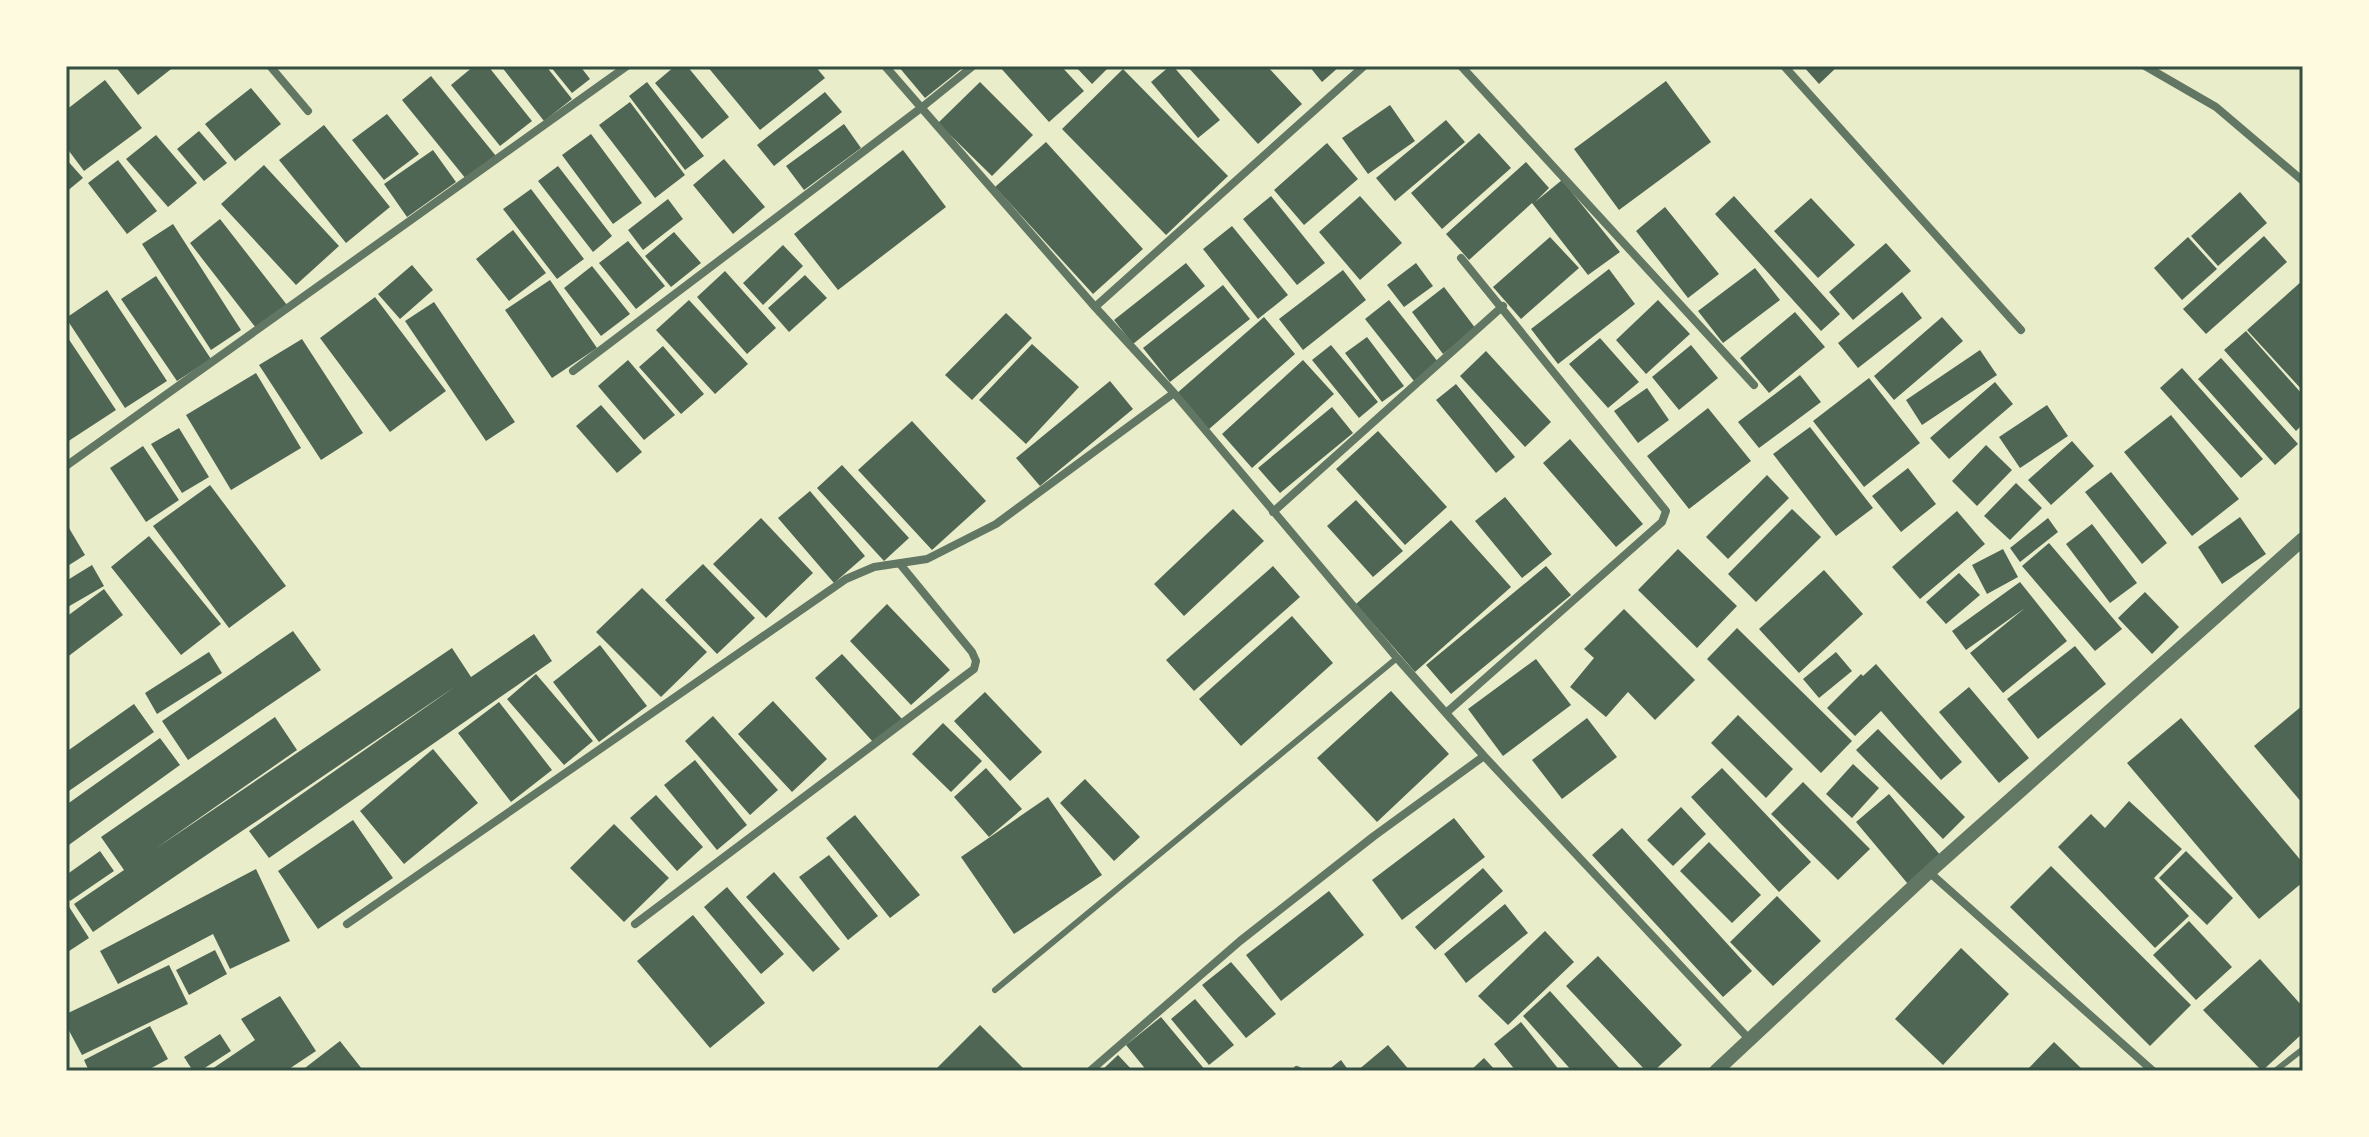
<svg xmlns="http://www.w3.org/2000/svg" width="2369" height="1137" font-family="Montserrat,sans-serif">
	<rect width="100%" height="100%" fill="#e9edc9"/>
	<path fill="#4f6655" d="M115 66H175L138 95Z
		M474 66H488L532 121 500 146 451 85Z
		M501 66H546L572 99 544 121Z
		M550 66H580L590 79 572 93Z
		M675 66H687L729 117 702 139 655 83Z
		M707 66H815L825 78 760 130Z
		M898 66H965L925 98Z
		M999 66H1061L1084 91 1049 122Z
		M1075 66H1110L1092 84Z
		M1170 66H1173L1220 120 1198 138 1151 82Z
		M1187 66H1267L1302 104 1258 144Z
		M1309 66H1340L1322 82Z
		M1803 66H1838L1819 84Z
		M1123 69 1228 176 1166 235 1062 129Z
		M431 76 496 156 466 179 402 100Z
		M105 80 142 128 84 171 66 147V110Z
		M1666 81 1711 142 1619 210 1574 149Z
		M647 82 704 156 685 170 629 96Z
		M980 82 1033 135 992 176 938 123Z
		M251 88 281 124 235 161 205 124Z
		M825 92 842 112 774 166 757 145Z
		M630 102 685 175 655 198 599 125Z
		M1390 105 1415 141 1368 174 1342 138Z
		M387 114 419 154 384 180 352 140Z
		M1446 120 1465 142 1395 201 1376 178Z
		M844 124 861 148 804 190 786 166Z
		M324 125 390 207 346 243 279 160Z
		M199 131 227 163 204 181 177 149Z
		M1479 133 1511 168 1442 229 1411 193Z
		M591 134 642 203 613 224 562 155Z
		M156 135 197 183 168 207 126 159Z
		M1046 142 1143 249 1093 294 995 187Z
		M1327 143 1358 179 1304 225 1274 190Z
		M433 150 456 182 407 217 384 184Z
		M903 150 946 207 838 290 794 234Z
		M66 159 83 178 66 192Z
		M724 159 765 207 733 234 693 185Z
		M118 160 157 211 127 234 88 183Z
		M1526 162 1549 188 1535 202 1562 180 1620 252 1588 275 1532 203 1469 260 1446 234Z
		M264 165 339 246 296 285 221 204Z
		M558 166 612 236 593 252 538 181Z
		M531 189 584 259 557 279 503 209Z
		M2240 192 2267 223 2218 266 2191 236Z
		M1271 196 1325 263 1297 285 1243 219Z
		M1360 196 1402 243 1360 280 1319 232Z
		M1734 196 1840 314 1821 331 1715 214Z
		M1811 198 1855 245 1818 278 1774 231Z
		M668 199 683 219 643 250 628 230Z
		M1665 207 1719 274 1688 298 1636 231Z
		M220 219 287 305 256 328 190 243Z
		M173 224 241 330 211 350 142 244Z
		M1232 226 1288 295 1258 319 1203 249Z
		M513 230 546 273 509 301 476 259Z
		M674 232 701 263 671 287 645 256Z
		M2264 236 2287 262 2206 334 2183 309Z
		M1550 237 1579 268 1521 319 1493 287Z
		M2188 237 2217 269 2182 300 2154 268Z
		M628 241 665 286 636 309 599 263Z
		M1886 243 1911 271 1853 320 1829 292Z
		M783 245 803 266 763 305 743 283Z
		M1186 263 1205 286 1133 344 1114 320Z
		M1416 263 1433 286 1404 307 1387 285Z
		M412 265 433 290 400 319 378 294Z
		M592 266 630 314 601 336 564 288Z
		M1755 268 1780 300 1723 343 1698 311Z
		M1609 269 1635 304 1558 364 1531 329Z
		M1343 270 1366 300 1303 350 1279 319Z
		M725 271 776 328 747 354 697 297Z
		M805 275 827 298 789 332 768 308Z
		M156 276 211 359 177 381 121 299Z
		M550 280 597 348 552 378 505 310Z
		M2303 280V391L2247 330Z
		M1223 285 1250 319 1170 382 1143 348Z
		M1444 287 1476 329 1443 354 1412 312Z
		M107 290 167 381 125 408 66 318Z
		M1902 292 1922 318 1858 368 1838 343Z
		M375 297 446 391 390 432 320 338Z
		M689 300 748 364 715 394 656 330Z
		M1389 300 1438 362 1414 381 1365 319Z
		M1658 300 1690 334 1646 374 1616 340Z
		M434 302 515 422 486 441 405 321Z
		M1795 312 1825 347 1769 393 1740 358Z
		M1006 313 1032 338 972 400 945 375Z
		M1264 317 1295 354 1208 430 1176 394Z
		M1942 317 1963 341 1894 400 1874 376Z
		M2246 331 2303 395V424L2296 431 2224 350Z
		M66 335 116 410 67 442 66 440Z
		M1367 337 1404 386 1382 402 1345 353Z
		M1600 338 1639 382 1608 408 1569 364Z
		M302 339 363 433 321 460 259 365Z
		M1032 344 1079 387 1026 444 979 400Z
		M1331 345 1378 402 1359 418 1312 360Z
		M1691 345 1718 378 1679 410 1652 377Z
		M663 346 704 394 681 414 639 367Z
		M1980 350 1997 375 1922 425 1906 400Z
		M1486 351 1551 422 1525 447 1460 376Z
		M2221 358 2298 444 2275 465 2198 379Z
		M628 360 675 415 644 440 598 386Z
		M1303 360 1334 394 1252 468 1222 434Z
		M2182 368 2263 459 2241 478 2160 388Z
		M256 373 301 448 231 490 186 415Z
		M1800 375 1821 402 1759 448 1738 422Z
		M1869 378 1920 443 1864 487 1813 421Z
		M1110 381 1133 409 1040 486 1016 458Z
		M1995 382 2013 404 1949 459 1930 438Z
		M1456 384 1515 457 1496 473 1436 400Z
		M1647 388 1669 420 1638 443 1614 411Z
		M601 405 642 452 617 473 576 426Z
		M2047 405 2068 436 2020 468 1999 437Z
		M1332 407 1353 433 1280 493 1258 468Z
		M1708 408 1751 461 1689 509 1647 456Z
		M2171 415 2239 499 2192 536 2124 452Z
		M912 421 986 501 932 550 858 470Z
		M1810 427 1873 508 1836 536 1773 454Z
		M179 428 209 477 182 493 151 444Z
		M1378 431 1447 507 1405 545 1336 469Z
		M1570 439 1643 524 1616 547 1543 463Z
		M2072 441 2094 466 2051 505 2028 480Z
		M1986 445 2012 470 1977 506 1952 481Z
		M143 446 179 500 146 522 110 468Z
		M842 465 909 538 884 561 817 488Z
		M1908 468 1936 504 1901 532 1872 496Z
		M2111 472 2167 543 2142 564 2085 492Z
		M1767 475 1789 498 1728 559 1706 537Z
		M2016 483 2042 508 2010 540 1984 516Z
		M210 485 286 586 229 628 153 526Z
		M810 491 865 556 834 583 778 518Z
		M1505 497 1552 554 1522 578 1475 521Z
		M1356 500 1403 551 1373 577 1327 526Z
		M1233 509 1264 541 1184 616 1154 584Z
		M1792 509 1821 537 1756 602 1728 574Z
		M1957 511 1985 544 1920 599 1892 567Z
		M2240 517 2266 554 2222 584 2198 547Z
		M761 518 813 573 766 618 713 564Z
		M2048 518 2058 532 2020 562 2010 548Z
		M1451 520 1511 587 1415 672 1356 604Z
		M66 523 85 555 66 567Z
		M2092 524 2137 583 2110 603 2066 544Z
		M149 536 221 624 181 655 111 567Z
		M2049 543 2122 629 2095 651 2022 566Z
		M1678 549 1737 606 1697 648 1638 590Z
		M2003 549 2018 577 1987 594 1972 565Z
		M703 564 755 618 717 654 665 600Z
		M92 565 104 586 66 608V581Z
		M1273 566 1300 597 1194 691 1166 660Z
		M1546 566 1571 595 1451 694 1426 665Z
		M1824 570 1863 614 1799 673 1759 629Z
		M1959 573 1980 595 1946 624 1926 602Z
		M2020 582 2067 641 2003 693 1970 653 2025 608 1966 650 1952 631Z
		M642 588 707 652 661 697 596 632Z
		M104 589 123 615 66 658V617Z
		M2145 592 2179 627 2152 654 2118 618Z
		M887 604 950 670 911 705 850 641Z
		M1624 609 1695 680 1655 720 1628 692 1606 717 1570 687 1594 658 1584 649Z
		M1292 616 1333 663 1241 746 1199 699Z
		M1737 628 1852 741 1821 773 1707 659Z
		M293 631 321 670 188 760 162 721Z
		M534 634 552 661 269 858 249 831 456 686 93 932 74 904 124 870 101 837 275 717 297 750 155 849 452 648 471 677Z
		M600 645 647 706 599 742 553 682Z
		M2075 646 2106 684 2038 739 2007 699Z
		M209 652 222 673 157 714 145 693Z
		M1836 652 1852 671 1819 698 1803 679Z
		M842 654 902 719 874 743 815 678Z
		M1536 659 1571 705 1503 756 1468 709Z
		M1876 664 1962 762 1941 780 1881 711 1855 736 1827 708 1861 674 1863 676Z
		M536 674 593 741 564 765 507 699Z
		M1969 687 2029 758 1999 783 1939 712Z
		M1391 691 1449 754 1377 822 1317 758Z
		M985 692 1042 752 1010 781 954 721Z
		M773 701 827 759 792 792 738 734Z
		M499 702 552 770 511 802 458 733Z
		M134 704 154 732 66 793V752Z
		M2303 705V804L2254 746Z
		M1738 715 1793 769 1766 798 1711 743Z
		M713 716 778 790 750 815 685 741Z
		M1587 718 1617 757 1562 799 1532 760Z
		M2181 718 2303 863V882L2259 919 2127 763Z
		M943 723 982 761 951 792 912 754Z
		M1878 729 1965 817 1943 839 1856 750Z
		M160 738 180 765 66 847V805Z
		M433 749 478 803 404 864 360 811Z
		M695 760 747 825 717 850 664 785Z
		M1853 764 1879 788 1852 818 1826 794Z
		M986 768 1022 809 989 837 954 797Z
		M1722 768 1811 862 1779 892 1691 797Z
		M1085 779 1140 837 1114 861 1060 803Z
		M1803 782 1870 849 1838 880 1771 814Z
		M1889 794 1941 856 1908 884 1856 822Z
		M656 795 703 847 677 871 630 818Z
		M1048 797 1102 875 1014 934 961 857Z
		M2129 801 2182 849 2154 878 2189 916 2155 948 2058 847 2091 814 2105 828Z
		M1681 807 1706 834 1673 866 1647 840Z
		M855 815 920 895 890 918 826 838Z
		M1454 818 1485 857 1402 920 1372 880Z
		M353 820 393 878 318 929 278 871Z
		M614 824 669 878 624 922 570 868Z
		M1622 828 1752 971 1723 997 1592 855Z
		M1709 842 1761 895 1732 923 1680 871Z
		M100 851 114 871 70 901 66 895V875Z
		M2186 851 2233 898 2207 925 2159 878Z
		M829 855 878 916 848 940 799 877Z
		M2051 866 2191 1005 2150 1046 2010 907Z
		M1483 868 1503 891 1435 950 1415 927Z
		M256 869 290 941 230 969 213 934 118 984 100 951Z
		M774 872 840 949 813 972 746 897Z
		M727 887 784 954 761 974 704 907Z
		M1329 891 1364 935 1281 1001 1246 955Z
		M1777 896 1821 941 1773 986 1730 942Z
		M66 902 89 938 66 953Z
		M1505 904 1528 933 1466 983 1444 954Z
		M693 915 765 1003 710 1048 637 961Z
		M2189 921 2232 967 2196 1000 2153 955Z
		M1545 931 1574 962 1508 1025 1478 996Z
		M1961 948 2009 994 1943 1065 1895 1019Z
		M215 950 227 974 189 995 176 970Z
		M1598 956 1682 1045 1654 1071H1646L1566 986Z
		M2260 959 2303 1007V1033L2262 1071 2203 1010Z
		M1231 962 1276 1014 1246 1038 1202 985Z
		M169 965 188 1004 82 1055 66 1025V1014Z
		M1550 991 1622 1071H1572L1523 1016Z
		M280 996 316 1051 286 1071H209L255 1040 241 1019Z
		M1195 999 1234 1045 1209 1065 1171 1019Z
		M1161 1017 1206 1071H1147L1126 1045Z
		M1521 1022 1560 1071H1516L1494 1044Z
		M980 1025 1026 1071H934Z
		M150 1026 168 1059 146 1071H89L84 1060Z
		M220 1034 231 1051 200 1071H193L184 1057Z
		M340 1041 362 1069 301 1071Z
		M2054 1042 2084 1071H2026Z
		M1388 1045 1410 1071H1357Z
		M1118 1055 1133 1071H1101Z
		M1484 1058 1496 1071H1470Z
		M1341 1060 1349 1071H1327Z"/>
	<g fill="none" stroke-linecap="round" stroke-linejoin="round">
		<path stroke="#617663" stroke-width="6" d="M995 990 1397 658
			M2275 1071 2303 1049"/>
		<path stroke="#617663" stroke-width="8" d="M270 66 308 111
			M885 66 1095 307 1174 393 1397 658 1484 756 1750 1040
			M1461 66 1754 385
			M1784 66 2021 330
			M2145 66 2216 107 2303 181
			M1095 307 1364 66
			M573 371 921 108 973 66
			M66 466 627 66
			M1273 512 1503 306
			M1446 713 1662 522 1666 511 1461 258
			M1929 872 2153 1071
			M347 924 846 579 874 567 927 559 996 524 1174 393
			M635 924 974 669 976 661 972 652 900 564
			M1297 1070 1299 1071
			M1090 1071 1240 941 1374 836 1484 756"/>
		<path stroke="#617663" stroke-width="14" d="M1716 1071 1929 872 2303 539"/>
	</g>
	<rect width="2369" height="1137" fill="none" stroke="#fefae0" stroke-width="136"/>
	<rect x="68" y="68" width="2233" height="1001" fill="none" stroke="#344e41" stroke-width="3"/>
</svg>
